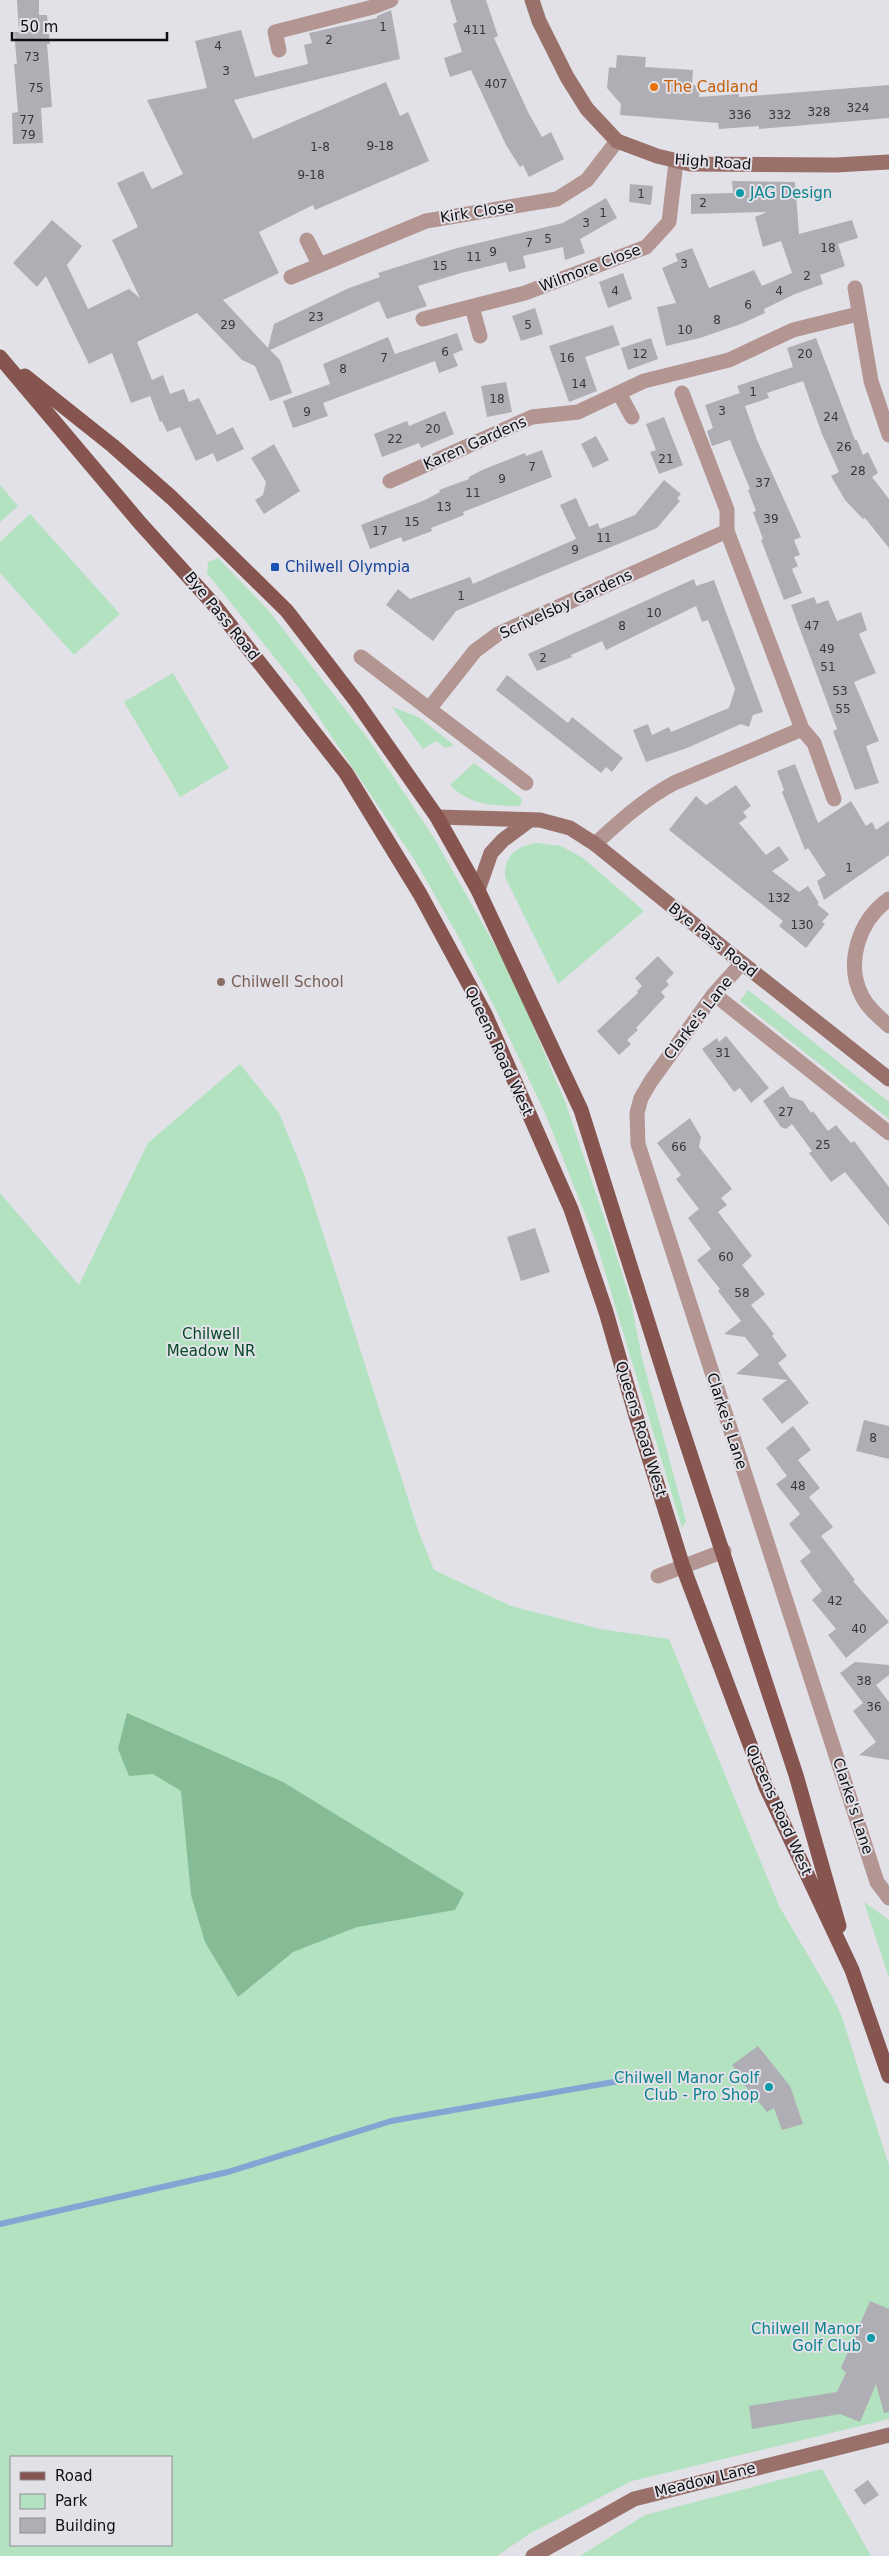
<svg xmlns="http://www.w3.org/2000/svg" width="889" height="2556" font-family="'DejaVu Sans',sans-serif">
	<rect width="100%" height="100%" fill="#e2e1e8"/>
	<path fill="#b2e2c0" fill-rule="evenodd" d="M0 485 18 506 0 522Z
		M30 514 120 614 74 655 0 573V542Z
		M218 558 269 611 369 740 434 838 511 974 566 1104 610 1235 631 1302 642 1358 686 1521 682 1528 596 1242 545 1113 497 1012 458 936 416 862 299 688 207 573 208 562Z
		M173 673 229 768 180 797 124 702Z
		M392 707 418 717 454 745 445 748 436 741 423 749Z
		M474 763 521 798 522 802 519 806C492 806 470 805 450 785Z
		M536 843 561 846 583 858 644 911 558 984 505 877C504 857 516 846 536 843Z
		M748 990 889 1102V1119L740 1001Z
		M240 1064 279 1113 304 1174 418 1530 434 1570 511 1606 600 1629 669 1639 779 1906 832 1996 842 2017 889 2166V2419L632 2481 529 2534 497 2556H0V1193L79 1285 148 1143ZM11 2457H171V2545H11Z
		M864 1902 889 1920V1978Z
		M822 2469 871 2556H580L645 2515Z"/>
	<path fill="#85bc96" d="M127 1713 283 1782 464 1893 455 1910 357 1927 293 1952 238 1997 205 1942 191 1895 181 1791 153 1774 129 1776 118 1749Z"/>
	<g fill="none" stroke-linecap="round" stroke-linejoin="round">
		<path stroke="#83a5d4" stroke-width="6" d="M0 2224 228 2172 391 2121 642 2077"/>
	</g>
	<path fill="#afaeb5" d="M17 0H39V15H47L50 44H47L52 107 41 108 43 143 13 144 12 113 18 112 14 64H17L14 32H19Z
		M450 0H486L498 36 494 38 528 112 542 137 551 132 564 159 529 177 523 165 520 167 506 145 471 70 450 77 444 58 462 52 453 24 457 22Z
		M391 10 400 59 234 100 253 139 386 82 400 116 408 112 429 161 315 210 313 205 259 232 279 273 223 300 268 348 274 324 349 288 380 277 378 273 457 248 563 223 606 198 617 218 580 239 585 253 565 260 563 247 523 256 526 268 509 272 506 262 461 273 418 286 427 306 387 319 379 301 270 350 280 360 292 393 270 401 255 366 242 360 197 313 137 342 152 380 163 375 170 394 184 389 189 402 199 398 217 435 233 427 244 449 217 462 213 453 196 461 180 427 167 432 162 421 160 422 150 396 131 403 112 353 89 364 46 276 37 287 13 263 52 220 82 246 67 265 88 309 129 289 140 298 112 240 138 227 117 183 143 171 152 189 183 174 147 100 207 88 195 41 241 30 255 77 308 64 304 45 312 43 309 33 377 18V16Z
		M617 55 646 57 645 67 693 70 692 85 700 86 699 97 739 94V97L889 85V118L759 129V126L719 129 718 123 620 115 621 104 607 88 609 67 616 68Z
		M732 181 795 182 799 234 852 220 858 238 838 244 845 266 820 275 823 284 795 294 764 309 765 313 741 324 700 338 666 346 657 307 676 303 662 268 678 261 675 254 692 248 709 288 754 270 762 286 792 273 781 241 763 247 755 217 767 212 691 214V194L733 193Z
		M630 184 653 186 651 205 629 202Z
		M623 273 632 299 608 308 599 282Z
		M535 308 543 334 521 341 512 316Z
		M613 325 620 345 585 357 597 391 569 402 549 346Z
		M457 333 463 350 453 354 458 366 439 373 435 361 368 386 323 403 328 416 293 428 283 401 330 384 323 364 388 337 395 354Z
		M651 338 658 359 628 370 621 348Z
		M816 338 855 440H857L863 455 868 452 878 473 872 477 889 499V548L865 518 863 519 845 500 831 476 839 472 822 434 803 381 767 393 769 398 745 406 757 440 801 537 794 540 800 555 794 557 798 566 792 569 802 593 784 600 761 540 763 539 753 512 756 511 748 490 750 489 730 440 712 446 707 431 713 428 705 405 740 393 737 386 793 367 787 348Z
		M506 382 512 412 487 417 481 386Z
		M445 411 454 434 421 448 419 443 382 457 374 434 407 421 409 426Z
		M664 417 683 465 659 474 650 452 656 450 646 424Z
		M596 436 609 460 593 468 581 444Z
		M274 444 300 491 264 514 255 500 263 495 266 482 251 458Z
		M542 450 552 477 463 512 464 515 431 528 432 531 403 542 401 537 370 549 361 525 425 500 440 492 439 490 469 479V477L482 470 525 453 526 456Z
		M664 480 681 494 677 498 680 501 657 528 456 611 433 641 386 605 398 589 410 599 470 577 473 584 576 539 560 505 576 498 589 527 598 523 600 529 635 515Z
		M694 579 696 586 714 580 763 712 753 715 749 727 741 724 687 748 646 762 633 730 648 724 652 735 669 727 671 732 729 708 735 689 708 620 702 622 696 606 606 650 602 641 571 655 572 657 537 671 528 654Z
		M814 597 817 604 828 600 837 621 861 612 867 630 859 634 876 673 854 682 879 741 866 746 879 783 855 790 833 731 837 729 791 605Z
		M507 675 568 723 572 717 623 758 612 772 606 767 601 773 496 690Z
		M795 764 818 823 851 801 866 826 872 822 876 830 889 821V855L824 900 817 881 826 875 808 848 805 850 782 792 784 790 777 771Z
		M736 785 751 806 743 812 747 817 739 823 766 855 779 846 789 860 772 871 799 892 808 886 819 903 817 904 829 914 822 922 825 924 806 948 779 926 783 921 669 830 696 796 706 805Z
		M658 956 674 973 666 981 669 985 661 992 665 997 636 1028 638 1030 627 1040 631 1044 619 1055 597 1031 638 993 637 991 642 986 635 978Z
		M726 1036 769 1088 751 1103 740 1088 734 1092 702 1049 717 1038 719 1042Z
		M783 1086 790 1097 803 1101 811 1113 813 1111 828 1131 836 1125 851 1143 854 1141 889 1187V1226L845 1172 831 1182 809 1153 812 1151 792 1124 786 1129 781 1127 763 1101Z
		M690 1118 701 1137 699 1147 732 1189 721 1198 727 1205 718 1212 752 1256 742 1265 765 1294 751 1305 774 1334 772 1336 787 1356 778 1363 809 1403 782 1424 762 1399 787 1380 736 1374 759 1355 745 1337 724 1334 741 1321 718 1291 720 1289 697 1260 711 1249 688 1218 699 1209 676 1179 681 1175 657 1143Z
		M535 1228 550 1272 521 1281 507 1237Z
		M864 1420 889 1426V1459L856 1451Z
		M793 1426 811 1450 798 1460 820 1488 809 1497 833 1527 821 1536 855 1580 853 1581 889 1622 846 1658 828 1635 836 1629 812 1600 822 1591 800 1561 811 1552 789 1524 800 1514 776 1484 787 1476 766 1448Z
		M855 1662 889 1665V1675L876 1685 889 1702V1760L859 1755 876 1742 853 1711 863 1703 840 1673Z
		M758 2046 790 2086 803 2124 782 2130 774 2108 767 2112 736 2075 738 2073 732 2065Z
		M870 2301 889 2309V2412L884 2413 876 2384 860 2422 840 2414 752 2429 749 2406 837 2392 846 2373 841 2368Z
		M868 2480 879 2495 864 2505 854 2490Z"/>
	<g fill="none" stroke-linecap="round" stroke-linejoin="round">
		<path stroke="#b39591" stroke-width="15" d="M279 50 275 32 373 7 391 0
			M307 240 319 264
			M291 277 426 221 557 199 587 180 617 141
			M855 288 871 381 889 435
			M472 307 480 336
			M423 319 525 293 646 247 669 222 676 162
			M619 393 632 417
			M682 393 727 510V531
			M390 481 532 417 578 412 644 381 729 360 793 330 858 314
			M361 657 526 783
			M429 709 475 651 498 634 727 531 802 729 674 783C643 800 620 821 595 844
			M802 729 814 743 834 799
			M889 899C859 920 844 964 863 998 869 1009 879 1017 889 1026
			M742 963 714 994 651 1081 641 1098 637 1113 638 1144 877 1882 889 1898
			M714 994 889 1133
			M658 1576 724 1551"/>
		<path stroke="#9a706a" stroke-width="15" d="M532 0 539 21 567 77 587 109 617 141 657 156 690 164 836 165 889 162
			M437 817 540 820 570 828 595 844 742 963 889 1079
			M478 890 491 853 503 840 530 820
			M533 2556 634 2499 889 2435"/>
		<path stroke="#87554f" stroke-width="15" d="M0 357 140 523 215 606 346 773 420 894 485 1014 571 1209 606 1312 636 1416 683 1567 766 1787 852 1970 889 2076
			M25 376 113 446 172 498 287 611 356 701 437 817 478 890 581 1110 674 1405 796 1775 839 1926"/>
	</g>
	<circle fill="#e8710a" stroke="#e2e1e8" stroke-width="2" cx="654" cy="87" r="5"/>
	<g fill="#0f9aa8" stroke="#e2e1e8" stroke-width="2">
		<circle cx="740" cy="193" r="5"/>
		<circle cx="769" cy="2087" r="5"/>
		<circle cx="871" cy="2338" r="5"/>
	</g>
	<rect fill="#1a4fb4" stroke="#e2e1e8" stroke-width="2" x="270" y="562" width="10" height="10" rx="2.5"/>
	<circle fill="#8d6e63" stroke="#e2e1e8" stroke-width="2" cx="221" cy="982" r="5"/>
	<g text-anchor="middle" dominant-baseline="central" stroke-width="4" stroke-linejoin="round" paint-order="stroke">
		<g font-size="12" fill="#37373b">
			<text x="383" y="27">1</text>
			<text x="475" y="30">411</text>
			<text x="329" y="40">2</text>
			<text x="218" y="46">4</text>
			<text x="32" y="57">73</text>
			<text x="226" y="71">3</text>
			<text x="496" y="84">407</text>
			<text x="36" y="88">75</text>
			<text x="858" y="108">324</text>
			<text x="819" y="112">328</text>
			<text x="740" y="115">336</text>
			<text x="780" y="115">332</text>
			<text x="27" y="120">77</text>
			<text x="28" y="135">79</text>
			<text x="380" y="146">9-18</text>
			<text x="320" y="147">1-8</text>
			<text x="311" y="175">9-18</text>
			<text x="641" y="194">1</text>
			<text x="703" y="203">2</text>
			<text x="603" y="213">1</text>
			<text x="586" y="223">3</text>
			<text x="548" y="239">5</text>
			<text x="529" y="243">7</text>
			<text x="828" y="248">18</text>
			<text x="493" y="252">9</text>
			<text x="474" y="257">11</text>
			<text x="684" y="264">3</text>
			<text x="440" y="266">15</text>
			<text x="807" y="276">2</text>
			<text x="615" y="291">4</text>
			<text x="779" y="291">4</text>
			<text x="748" y="305">6</text>
			<text x="316" y="317">23</text>
			<text x="717" y="320">8</text>
			<text x="228" y="325">29</text>
			<text x="528" y="325">5</text>
			<text x="685" y="330">10</text>
			<text x="445" y="352">6</text>
			<text x="640" y="354">12</text>
			<text x="805" y="354">20</text>
			<text x="384" y="358">7</text>
			<text x="567" y="358">16</text>
			<text x="343" y="369">8</text>
			<text x="579" y="384">14</text>
			<text x="753" y="392">1</text>
			<text x="497" y="399">18</text>
			<text x="722" y="411">3</text>
			<text x="307" y="412">9</text>
			<text x="831" y="417">24</text>
			<text x="433" y="429">20</text>
			<text x="395" y="439">22</text>
			<text x="844" y="447">26</text>
			<text x="666" y="459">21</text>
			<text x="532" y="467">7</text>
			<text x="858" y="471">28</text>
			<text x="502" y="479">9</text>
			<text x="763" y="483">37</text>
			<text x="473" y="493">11</text>
			<text x="444" y="507">13</text>
			<text x="771" y="519">39</text>
			<text x="412" y="522">15</text>
			<text x="380" y="531">17</text>
			<text x="604" y="538">11</text>
			<text x="575" y="550">9</text>
			<text x="461" y="596">1</text>
			<text x="654" y="613">10</text>
			<text x="622" y="626">8</text>
			<text x="812" y="626">47</text>
			<text x="827" y="649">49</text>
			<text x="543" y="658">2</text>
			<text x="828" y="667">51</text>
			<text x="840" y="691">53</text>
			<text x="843" y="709">55</text>
			<text x="849" y="868">1</text>
			<text x="779" y="898">132</text>
			<text x="802" y="925">130</text>
			<text x="723" y="1053">31</text>
			<text x="786" y="1112">27</text>
			<text x="823" y="1145">25</text>
			<text x="679" y="1147">66</text>
			<text x="726" y="1257">60</text>
			<text x="742" y="1293">58</text>
			<text x="873" y="1438">8</text>
			<text x="798" y="1486">48</text>
			<text x="835" y="1601">42</text>
			<text x="859" y="1629">40</text>
			<text x="864" y="1681">38</text>
			<text x="874" y="1707">36</text>
		</g>
		<g font-size="15" fill="#c56008" stroke="#e2e1e8" text-anchor="start">
			<text x="664" y="87">The Cadland</text>
		</g>
		<g font-size="15" fill="#0f0f12" stroke="#e2e1e8">
			<text transform="translate(713 162) rotate(4)">High Road</text>
			<text transform="translate(477 212) rotate(-9)">Kirk Close</text>
			<text transform="translate(590 268) rotate(-21)">Wilmore Close</text>
			<text transform="translate(475 443) rotate(-24)">Karen Gardens</text>
			<text transform="translate(566 604) rotate(-25)">Scrivelsby Gardens</text>
			<text transform="translate(222 616) rotate(51)">Bye Pass Road</text>
			<text transform="translate(713 940) rotate(39)">Bye Pass Road</text>
			<text transform="translate(698 1018) rotate(-52)">Clarke's Lane</text>
			<text transform="translate(499 1051) rotate(65)">Queens Road West</text>
			<text transform="translate(727 1421) rotate(72)">Clarke's Lane</text>
			<text transform="translate(641 1429) rotate(73)">Queens Road West</text>
			<text transform="translate(853 1806) rotate(72)">Clarke's Lane</text>
			<text transform="translate(779 1810) rotate(66)">Queens Road West</text>
			<text transform="translate(705 2480) rotate(-14)">Meadow Lane</text>
		</g>
		<g font-size="15" fill="#0d838f" stroke="#e2e1e8" text-anchor="end">
			<text x="750" y="193" text-anchor="start">JAG Design</text>
			<text x="759" y="2078">Chilwell Manor Golf<tspan x="759" dy="17">Club - Pro Shop</tspan></text>
			<text x="861" y="2329">Chilwell Manor<tspan x="861" dy="17">Golf Club</tspan></text>
		</g>
		<g font-size="15" fill="#164399" stroke="#e2e1e8" text-anchor="start">
			<text x="285" y="567">Chilwell Olympia</text>
		</g>
		<g font-size="15" fill="#785e54" stroke="#e2e1e8" text-anchor="start">
			<text x="231" y="982">Chilwell School</text>
		</g>
		<g font-size="15" fill="#044926" stroke="#e2e1e8">
			<text x="211" y="1334">Chilwell<tspan x="211" dy="17">Meadow NR</tspan></text>
		</g>
	</g>
	<rect x="10" y="2456" width="162" height="90" fill="#e2e1e8" stroke="#8e8d92"/>
	<rect x="20" y="2472" width="25" height="8" fill="#87554f" stroke="#8e8d92"/>
	<text x="55" y="2481" font-size="15" fill="#0f0f12">Road</text>
	<rect x="20" y="2494" width="25" height="15" fill="#b2e2c0" stroke="#8e8d92"/>
	<text x="55" y="2506" font-size="15" fill="#0f0f12">Park</text>
	<rect x="20" y="2518" width="25" height="15" fill="#afaeb5" stroke="#8e8d92"/>
	<text x="55" y="2531" font-size="15" fill="#0f0f12">Building</text>
	<path d="M12 32v8h155v-8" fill="none" stroke="#0f0f12" stroke-width="2.5"/>
	<text x="20" y="32" font-size="15" fill="#0f0f12" stroke="#e2e1e8" stroke-width="4" paint-order="stroke">50 m</text>
</svg>
